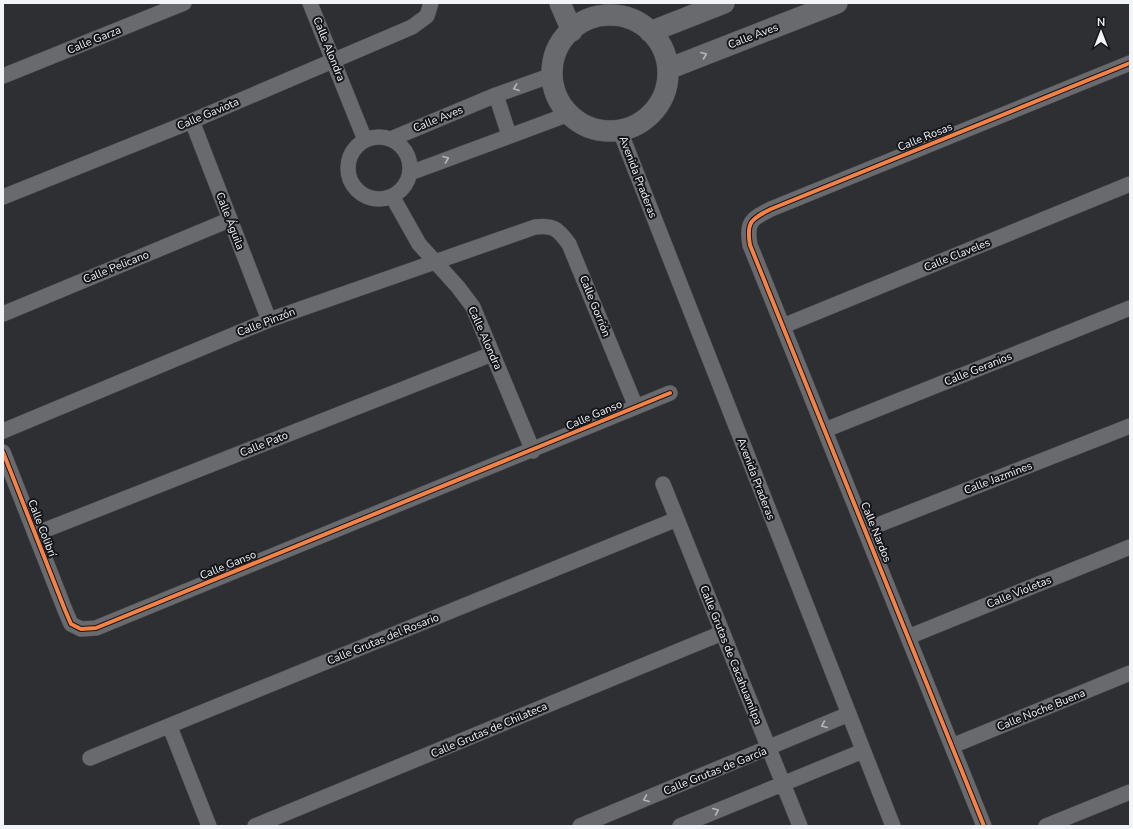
<svg xmlns="http://www.w3.org/2000/svg" width="1133" height="829" font-family="'Nunito Sans',sans-serif">
	<rect width="100%" height="100%" fill="#2e2f33"/>
	<g fill="none" stroke-linecap="round" stroke-linejoin="round">
		<defs>
			<path id="street" d="M310 3 365 140
				M3 76 184 3
				M496 95 509 135
				M192 121 269 320
				M620 131 893 826
				M348 168a31 31 0 1 1 62 0a31 31 0 1 1-62 0Z
				M391 139 496 95 552 75
				M410 173 569 114
				M392 196 419 244 458 287 473 307 533 451
				M3 197 192 121 412 27 427 16 431 3
				M3 314 229 220
				M783 326 1130 184
				M825 430 1130 308
				M3 431 269 320 535 227C554 225 558 229 569 244L636 407
				M3 452 65 610 71 624 81 629 96 628 670 393
				M663 484 800 826
				M865 530 1130 426
				M35 534 492 354
				M908 637 1130 547
				M170 727 209 826
				M952 746 1130 673
				M90 758 677 519
				M255 826 722 633
				M580 826 849 714
				M680 826 863 751
				M984 826 750 245C746 222 751 219 771 209L1130 63
				M1046 826 1130 792"/>
			<path id="secondary" d="M560 3 572 31
				M552 73a58 58 0 1 1 116 0a58 58 0 1 1-116 0Z
				M650 32 724 3
				M668 69 837 3"/>
		</defs>
		<use href="#street" stroke="#4b4c4f" stroke-width="16"/>
		<use href="#secondary" stroke="#4b4c4f" stroke-width="22"/>
		<use href="#street" stroke="#696a6e" stroke-width="15"/>
		<use href="#secondary" stroke="#696a6e" stroke-width="21"/>
		<defs>
			<path id="cycleway" d="M3 452 65 610 71 624 81 629 96 628 670 393
				M984 826 750 245C746 222 751 219 771 209L1130 63"/>
		</defs>
		<use href="#cycleway" stroke="#15161a" stroke-width="6"/>
		<use href="#cycleway" stroke="#f48246" stroke-width="4"/>
	</g>
	<defs><path id="oneway-chevron" d="M-2-3.5L2.5 0L-2 3.5" fill="none" stroke-width="1.6" stroke-linecap="round" stroke-linejoin="round"/></defs>
	<g stroke="#b4b6ba">
		<use href="#oneway-chevron" transform="translate(704 55) rotate(-21)"/>
		<use href="#oneway-chevron" transform="translate(516 88) rotate(160)"/>
		<use href="#oneway-chevron" transform="translate(446 159) rotate(-21)"/>
		<use href="#oneway-chevron" transform="translate(824 725) rotate(158)"/>
		<use href="#oneway-chevron" transform="translate(646 799) rotate(158)"/>
		<use href="#oneway-chevron" transform="translate(716 811) rotate(-23)"/>
	</g>
	<g text-anchor="middle" dominant-baseline="central" stroke-width="4" stroke-linejoin="round" paint-order="stroke">
		<g font-size="11" fill="#f1f4f9" stroke="#15161a">
			<text transform="translate(753 36) rotate(-21)">Calle Aves</text>
			<text transform="translate(94 40) rotate(-22)">Calle Garza</text>
			<text transform="translate(329 49) rotate(68)">Calle Alondra</text>
			<text transform="translate(208 114) rotate(-23)">Calle Gaviota</text>
			<text transform="translate(438 119) rotate(-22)">Calle Aves</text>
			<text transform="translate(925 137) rotate(-22)">Calle Rosas</text>
			<text transform="translate(638 177) rotate(69)">Avenida Praderas</text>
			<text transform="translate(230 221) rotate(69)">Calle Águila</text>
			<text transform="translate(957 255) rotate(-22)">Calle Claveles</text>
			<text transform="translate(116 267) rotate(-22)">Calle Pelicano</text>
			<text transform="translate(595 306) rotate(68)">Calle Gorrión</text>
			<text transform="translate(266 322) rotate(-21)">Calle Pinzón</text>
			<text transform="translate(485 338) rotate(66)">Calle Alondra</text>
			<text transform="translate(978 369) rotate(-22)">Calle Geranios</text>
			<text transform="translate(594 415) rotate(-23)">Calle Ganso</text>
			<text transform="translate(264 444) rotate(-22)">Calle Pato</text>
			<text transform="translate(998 478) rotate(-21)">Calle Jazmines</text>
			<text transform="translate(756 479) rotate(69)">Avenida Praderas</text>
			<text transform="translate(42 528) rotate(69)">Calle Colibrí</text>
			<text transform="translate(876 532) rotate(68)">Calle Nardos</text>
			<text transform="translate(228 565) rotate(-22)">Calle Ganso</text>
			<text transform="translate(1019 592) rotate(-22)">Calle Violetas</text>
			<text transform="translate(383 639) rotate(-22)">Calle Grutas del Rosario</text>
			<text transform="translate(731 655) rotate(68)">Calle Grutas de Cacahuamilpa</text>
			<text transform="translate(1041 710) rotate(-22)">Calle Noche Buena</text>
			<text transform="translate(489 730) rotate(-23)">Calle Grutas de Chilateca</text>
			<text transform="translate(715 771) rotate(-22)">Calle Grutas de García</text>
		</g>
	</g>
	<rect width="1133" height="829" fill="none" stroke="#f1f4f9" stroke-width="8"/>
	<g transform="translate(1101 32)" stroke="#15161a" stroke-width="3" paint-order="stroke">
	<path d="M0-3L7 15L0 10L-7 15Z" fill="#f1f4f9"/>
	<text y="-6" font-size="11" font-weight="bold" text-anchor="middle" fill="#f1f4f9">N</text>
	</g>
</svg>
